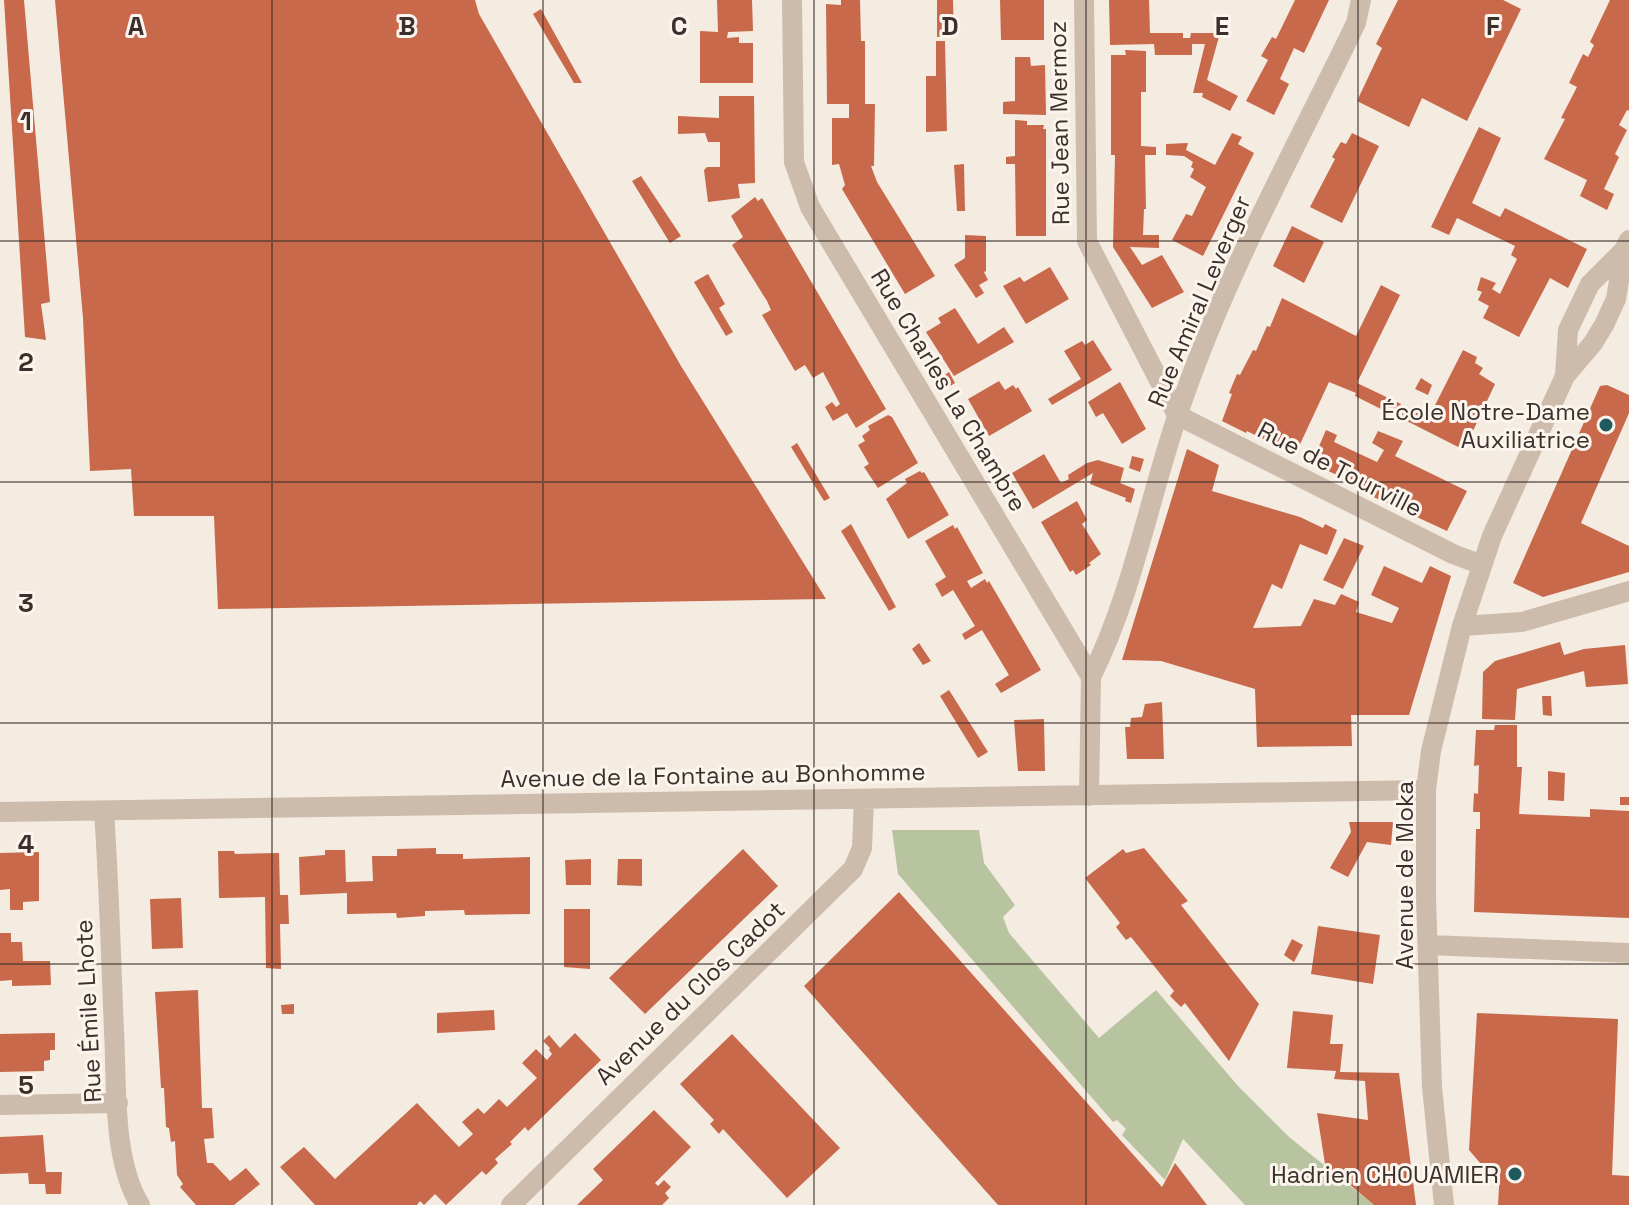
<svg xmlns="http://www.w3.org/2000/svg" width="1629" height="1205" font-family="'Space Grotesk',sans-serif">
	<rect width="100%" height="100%" fill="#f4ebe1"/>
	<path fill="#b8c4a0" d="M892 830H979L984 863 1015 905 1003 917 1009 933 1099 1038 1156 990 1238 1086 1289 1137 1374 1205H1245L1183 1139 1165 1180 1122 1135 1126 1129 1117 1120 1113 1122 898 874Z"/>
	<path fill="#c8694b" d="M4 0H24L50 302 41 304 46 340 25 337Z
		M55 0H475L479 14 681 366 826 599 218 609 214 516H134L131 469 90 471 83 318Z
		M717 0H752L753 31 728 32 727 38 739 37V43H753V83H700V31L718 32Z
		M841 0H860L861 41H865V104H875L874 166H871L877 182 935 276 905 294 842 189 845 185 839 164 832 165V118H849V104H827L826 4 841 5Z
		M937 0H953L954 36 937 37Z
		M1000 0H1044V40H1001Z
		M1109 0H1149L1150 33H1183V38H1190L1191 33H1220L1207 80 1238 96 1230 111 1202 97 1203 93H1193L1205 44H1192V55H1155L1154 44 1110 45Z
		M1295 0H1329L1304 53 1294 48 1280 79 1289 84 1274 115 1246 101 1268 60 1261 56 1272 37 1276 39Z
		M1398 0H1503L1521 9 1467 121 1422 98 1409 127 1357 101 1382 48 1376 44Z
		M1610 0H1629V111L1627 110 1619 125 1627 130 1615 154 1619 157 1604 189 1614 194 1607 210 1580 196 1587 180 1544 159 1565 119 1561 118 1577 87 1569 83 1583 54 1588 57 1594 45 1590 42Z
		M541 9 582 83H574L533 14Z
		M936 41H945L947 131 926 132V76H936Z
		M1125 50 1146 51V92H1141V146L1156 147V155H1145L1146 209H1144L1143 235H1159V248L1130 247 1142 265 1162 255 1184 292 1152 308 1113 247 1115 155H1111V55H1126Z
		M1015 57H1030L1031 66 1045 65 1046 115 1003 114V102L1015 101Z
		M719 96H754L755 183 738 184 740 198 708 202 704 170 707 167H720V142H708L705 133 678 134V116L719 118Z
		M1015 120 1027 121V125H1044L1043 129H1046V236H1016L1015 164H1006V157L1015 156Z
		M1479 127 1501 138 1472 203 1500 217 1505 208 1587 249 1568 288 1550 278 1519 337 1483 318 1489 306 1478 300 1482 292 1477 290 1481 277 1496 283 1492 289 1500 294 1517 259 1511 255 1515 246 1457 218 1449 235 1431 227Z
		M1232 133 1242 137 1238 144 1254 153 1203 256 1172 240 1186 214 1192 216 1206 187 1190 177 1194 169 1191 167 1193 162 1184 156 1166 155V144L1188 143 1186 150 1215 165Z
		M1352 133 1379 146 1342 223 1310 207 1335 159 1332 157 1341 142 1346 144Z
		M964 164 965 211H957L954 165Z
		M641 176 681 236 670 243 632 181Z
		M755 197 758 201 762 198 886 409 856 428 847 413 833 421 825 407 832 402 836 407 840 404 823 372 813 378 805 365 795 371 762 315 771 310 767 301 732 245 743 237 731 216Z
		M1292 226 1324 242 1304 283 1273 266Z
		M965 235 986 236V271L984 272 988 280 979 285 984 293 976 298 954 265 965 258Z
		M1050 267 1069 299 1026 324 1003 286 1020 277 1024 282Z
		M708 274 725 304 719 308 733 332 726 336 694 282Z
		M1381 285 1400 295 1357 383 1401 404 1395 416 1355 396 1356 393 1329 382 1295 455 1247 431 1246 433 1222 421 1232 394 1229 393 1237 374 1240 375 1253 350 1256 351 1267 326 1270 327 1282 298 1356 336Z
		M955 308 978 344 1004 327 1014 342 954 376 926 332 941 323 938 318Z
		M1093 340 1112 370 1052 405 1048 399 1081 379 1064 351 1082 341 1085 345Z
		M1463 350 1477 357 1475 363 1483 368 1479 374 1495 384 1464 450 1401 418 1405 406 1429 417Z
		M949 372 955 383 945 389 939 379Z
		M1421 378 1432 385 1428 395 1415 389Z
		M999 381 1005 390 1013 385 1016 389 1018 387 1032 411 989 436 968 399Z
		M1120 382 1146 429 1122 444 1103 413 1096 417 1088 402Z
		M1607 385 1629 395V413L1581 523 1629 546V572L1543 597 1513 583 1600 386Z
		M888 415 892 417 918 463 878 488 864 467 869 464 858 445 865 441 862 436 870 430 868 426Z
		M1326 430 1337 435 1334 442 1377 462 1384 450 1372 443 1378 431 1403 441 1395 456 1467 491 1447 531 1367 494 1369 490 1322 468 1327 458 1317 451Z
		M797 443 830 498 824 501 791 447Z
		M1187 449 1219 465 1212 491 1300 517 1323 528 1325 524 1337 530 1327 555 1300 544 1282 589 1272 584 1253 628 1301 626 1314 599 1335 605 1341 594 1359 602 1356 612 1392 623 1399 608 1371 595 1384 566 1422 583 1430 566 1451 576 1409 715H1351L1352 746 1257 747 1255 689 1161 661 1122 660Z
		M1044 454 1061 483 1069 479 1068 475 1087 463 1098 460 1124 468 1120 483 1135 489 1131 503 1125 501 1126 498 1090 484 1093 473 1033 509 1012 473Z
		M1132 456 1144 459 1140 472 1129 468Z
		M920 471 922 473 924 472 949 515 908 539 886 499 907 483 905 479Z
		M1077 501 1087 520 1082 524 1101 554 1089 563 1091 565 1076 575 1073 570 1070 572 1041 522Z
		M851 524 896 607 889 611 841 531Z
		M953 525 955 529 957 527 983 573 967 581 971 588 985 579 987 583 989 581 1041 670 1001 693 995 684 1009 675 982 630 965 640 962 634 975 626 953 590 942 597 935 584 946 577 925 541Z
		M1344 538 1364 546 1343 589 1323 580Z
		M1560 642 1564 655 1584 649 1625 645 1628 684 1586 687 1584 671 1517 689 1515 720 1482 719 1483 672 1495 661Z
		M919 643 931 661 923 665 912 649Z
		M949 690 988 752 978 758 940 696Z
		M1542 696H1551L1552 716 1543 715Z
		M1162 702 1164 759H1127L1125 727H1130L1131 718 1142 717 1145 704Z
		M1044 719 1045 771H1018L1014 720Z
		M1495 725H1517V767H1522L1519 814 1590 817V809L1629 811V918L1474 912 1476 829H1480V812H1473L1474 793 1478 794 1479 765 1474 766 1476 730H1494Z
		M1548 771 1565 773 1564 801 1548 800Z
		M1620 797H1629V805H1620Z
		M1349 822H1393L1391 845 1367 842 1348 877 1330 868 1351 832Z
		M436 848V854H463V859L530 857V914L465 915 464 910 425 911V916L397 918 396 913 347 914V893L300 895 299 857 325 855V850H345L346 882 373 881 372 856H397V849Z
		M1144 848 1188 901 1181 905 1259 1004 1229 1061 1185 1003 1181 1007 1170 996 1174 991 1131 937 1126 940 1116 927 1120 923 1085 878 1123 849 1126 853Z
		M743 849 778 886 645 1014 609 978Z
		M218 851H234L235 854 279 853 280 895H288L289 924H280L281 969 266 968 265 897 219 898Z
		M39 852V901L23 902V910H10V889L0 890V853Z
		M591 859V885H566L565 860Z
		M618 859H642V886L617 885Z
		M899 892 1162 1187 1175 1163 1207 1205H998L804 986Z
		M181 898 183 948 152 949 150 899Z
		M564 909H590V969L564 967Z
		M1318 926 1380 935 1373 984 1311 974Z
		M0 933H11V942H22L23 961H50L51 985 12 986V980L0 981Z
		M1292 939 1303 945 1294 962 1284 955Z
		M198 990 202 1108H212L214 1138 204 1139 207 1163H213L230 1181 246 1168 260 1184 234 1205H196L180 1187 183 1184 177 1175 175 1141 171 1142 169 1128 166 1127 164 1088H161L155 992Z
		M294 1004V1014H282L281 1005Z
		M494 1010 495 1030 437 1033V1013Z
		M1293 1011 1333 1015 1330 1044H1343L1340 1072 1399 1073 1416 1205H1374L1325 1164 1317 1113 1368 1120 1365 1081 1334 1079 1336 1071 1287 1068Z
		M1477 1013 1618 1019 1612 1175 1629 1176V1205H1498L1500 1170H1486L1469 1150Z
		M55 1033V1050H50V1060L44 1061V1071L0 1072V1034Z
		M575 1033 601 1060 528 1131 525 1127 510 1142 512 1144 495 1159 498 1163 486 1175 482 1171 446 1205 435 1194 424 1205 420 1201 417 1205H315L280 1167 304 1147 335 1179 417 1103 459 1147 473 1134 462 1122 478 1108 484 1114 499 1099 507 1107 537 1078 522 1063 536 1049 547 1060 552 1054 549 1050 550 1048 543 1041 549 1035 560 1048Z
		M732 1034 840 1148 787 1198 723 1129 719 1134 710 1124 714 1120 680 1084Z
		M654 1110 691 1147 655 1183 658 1186 664 1180 671 1187 665 1193 669 1198 662 1205H577L603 1180 593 1169Z
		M43 1135 46 1172H62L61 1194H46L45 1184H29L28 1173 0 1174V1137Z"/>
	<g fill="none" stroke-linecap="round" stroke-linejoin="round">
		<path stroke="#cdbbac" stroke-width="20" d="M792 0 794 162 810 207 1091 677 1089 796
			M1084 0 1087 241 1177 415
			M1565 376 1568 330 1590 284 1624 250
			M1177 415 1453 554 1482 565
			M1462 626 1522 622 1629 591
			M1091 677C1132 595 1148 503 1177 417 1222 280 1294 152 1356 23L1361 0
			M104 811C109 884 111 958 114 1031 117 1085 112 1159 140 1205
			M0 812 1426 790
			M1429 945 1629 953
			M0 1105 118 1103
			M511 1205 853 869 862 848 864 799
			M1444 1205 1432 1087 1426 897V790L1431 751 1462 626 1492 536 1565 376 1593 343 1604 325 1616 299 1624 250 1629 240"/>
	</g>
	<path fill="none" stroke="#3b302b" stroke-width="2" stroke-opacity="0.55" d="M272 0V1205M543 0V1205M814 0V1205M1086 0V1205M1358 0V1205M0 241H1629M0 482H1629M0 723H1629M0 964H1629"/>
	<g fill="#1f5a5e" stroke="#fbf5ee" stroke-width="3">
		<circle cx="1606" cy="425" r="8"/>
		<circle cx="1515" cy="1174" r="8"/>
	</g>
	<g text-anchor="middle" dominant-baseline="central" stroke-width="6" stroke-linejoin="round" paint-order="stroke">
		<g font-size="24" fill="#3b302b" stroke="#fbf5ee">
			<text transform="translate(1059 123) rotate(-91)">Rue Jean Mermoz</text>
			<text transform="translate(1199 301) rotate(-67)">Rue Amiral Leverger</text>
			<text transform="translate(949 390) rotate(59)">Rue Charles La Chambre</text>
			<text transform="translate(1340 469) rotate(27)">Rue de Tourville</text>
			<text transform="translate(713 775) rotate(-1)">Avenue de la Fontaine au Bonhomme</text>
			<text transform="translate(1404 875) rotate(-90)">Avenue de Moka</text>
			<text transform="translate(690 993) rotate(-44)">Avenue du Clos Cadot</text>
			<text transform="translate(88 1011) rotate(-93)">Rue Émile Lhote</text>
		</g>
		<g font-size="24" fill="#3b302b" stroke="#fbf5ee" text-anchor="end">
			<text x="1590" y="411">École Notre-Dame<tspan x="1590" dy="28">Auxiliatrice</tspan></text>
			<text x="1499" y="1174">Hadrien CHOUAMIER</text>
		</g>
	</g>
	<g font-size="26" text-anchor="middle" font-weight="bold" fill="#3b302b" stroke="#fbf5ee" stroke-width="6" stroke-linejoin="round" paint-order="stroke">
		<text x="136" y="35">A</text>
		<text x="407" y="35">B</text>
		<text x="679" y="35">C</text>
		<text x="950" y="35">D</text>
		<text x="1222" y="35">E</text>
		<text x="1493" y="35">F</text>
		<text x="26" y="130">1</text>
		<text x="26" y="371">2</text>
		<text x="26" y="612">3</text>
		<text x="26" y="853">4</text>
		<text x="26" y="1094">5</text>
	</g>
</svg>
